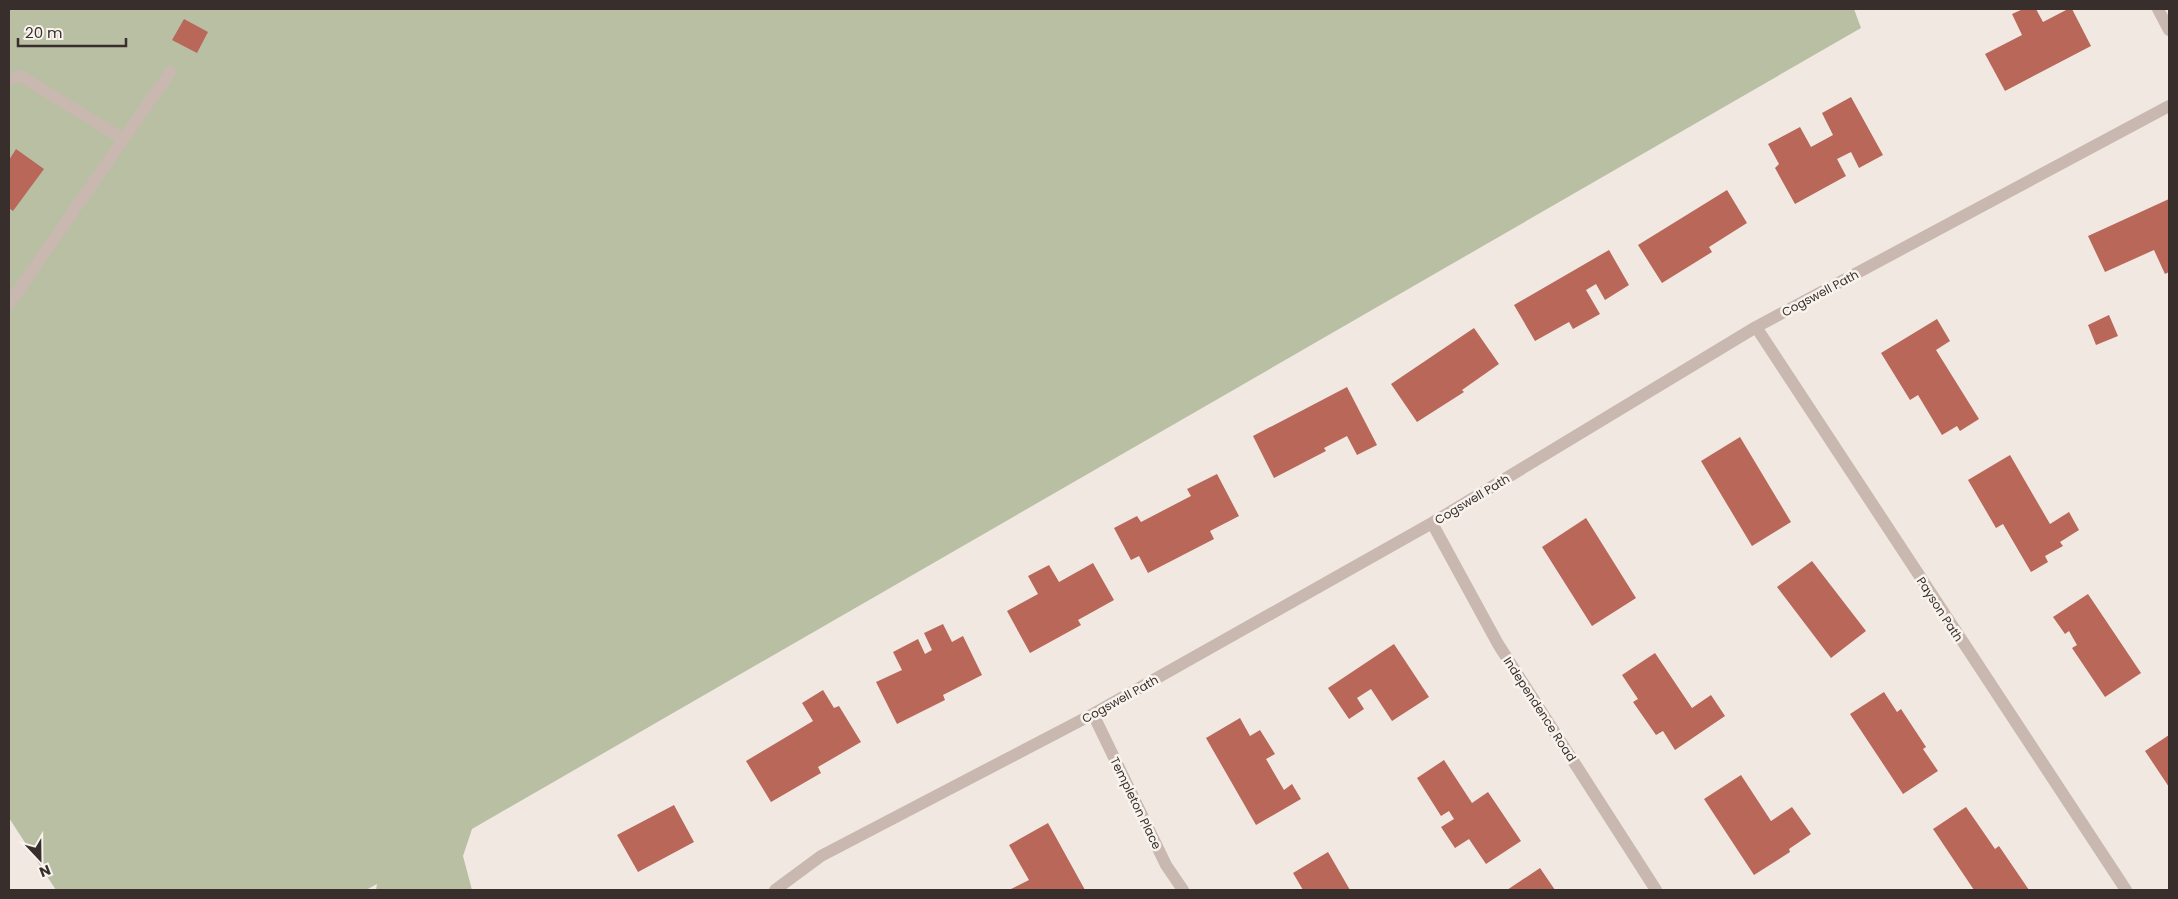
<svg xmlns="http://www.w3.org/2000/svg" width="2178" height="899" font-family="Poppins,sans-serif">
	<rect width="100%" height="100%" fill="#f1e8e2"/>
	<path fill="#b8bfa3" d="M9 9H1854L1861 28 472 829 463 856 472 890H376L377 884 366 890H56L9 818Z"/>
	<path fill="#b86759" d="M2023 9H2036L2043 22 2068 9H2072L2091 46 2005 91 1985 54 2022 35 2012 14Z
		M184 19 208 32 197 53 172 40Z
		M1851 97 1883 155 1859 168 1851 152 1837 159 1846 176 1795 204 1775 168 1779 164 1768 144 1800 127 1811 147 1833 135 1822 113Z
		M16 149 44 169 13 211 9 208V160Z
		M1727 190 1747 223 1709 247 1712 252 1662 283 1638 245Z
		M2169 199V272L2165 274 2154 250 2105 272 2088 236Z
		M1609 250 1629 285 1605 300 1596 284 1586 290 1600 314 1573 329 1569 322 1535 341 1514 305Z
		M2109 315 2118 336 2096 345 2088 325Z
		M1937 319 1950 341 1936 350 1979 419 1960 431 1957 426 1942 435 1918 395 1910 400 1881 353Z
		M1474 328 1499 364 1462 390 1464 392 1417 422 1391 384Z
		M1347 387 1377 445 1357 455 1347 436 1324 448 1326 451 1274 478 1253 436Z
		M1740 437 1791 522 1752 546 1701 461Z
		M2010 455 2050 524 2069 512 2079 530 2060 542 2063 546 2045 556 2048 562 2031 572 2003 524 1996 528 1968 480Z
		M1217 474 1239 516 1210 531 1214 539 1148 573 1139 556 1131 560 1114 528 1137 516 1141 522 1191 496 1187 489Z
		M1586 518 1636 598 1592 626 1542 547Z
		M1812 561 1866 631 1831 658 1777 587Z
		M1093 563 1114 600 1078 620 1081 625 1030 653 1007 611 1038 594 1028 576 1049 565 1059 582Z
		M2088 594 2141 673 2105 697 2072 648 2077 645 2069 631 2065 634 2053 617Z
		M943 624 952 642 963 636 982 675 943 695 945 700 897 724 876 682 902 670 893 652 918 639 925 654 932 650 924 633Z
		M1394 644 1429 697 1392 721 1371 689 1357 698 1364 709 1349 719 1328 688Z
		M1655 653 1692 708 1711 695 1725 716 1675 750 1663 731 1656 735 1633 702 1638 699 1622 675Z
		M823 690 834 708 839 706 861 742 818 767 821 773 771 802 746 761 813 721 802 703Z
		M1884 692 1897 712 1901 709 1926 747 1923 749 1938 771 1903 794 1850 714Z
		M1240 718 1250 736 1260 730 1275 754 1266 759 1284 790 1292 784 1301 799 1256 825 1206 738Z
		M2169 735V787L2145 751Z
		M1444 760 1472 803 1488 792 1521 841 1486 864 1469 839 1455 848 1441 827 1454 819 1449 811 1441 816 1417 778Z
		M1741 775 1771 821 1792 807 1811 834 1789 849 1790 852 1754 875 1704 799Z
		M674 805 694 842 638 872 617 835Z
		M1966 807 1995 849 1999 846 2029 890H1974L1933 829Z
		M1048 823 1085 890H1009L1029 880 1009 845Z
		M1328 852 1350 890H1303L1293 873Z
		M1540 868 1555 890H1507Z"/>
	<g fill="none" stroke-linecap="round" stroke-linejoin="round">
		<path stroke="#c8b8af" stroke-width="12" d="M2158 9 2169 30
			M9 79 21 76 123 139
			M9 304 170 72
			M1756 327 2126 890
			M1432 523 1498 644 1656 890
			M1093 714 1166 865 1183 890
			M775 890 821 856 1093 714 1432 523 1756 327 2169 106"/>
	</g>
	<g text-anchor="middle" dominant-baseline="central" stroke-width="5" stroke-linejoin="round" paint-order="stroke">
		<g font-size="12" fill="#382f2c" stroke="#f9f3ee">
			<text transform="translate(1820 293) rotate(-28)">Cogswell Path</text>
			<text transform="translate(1472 499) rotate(-31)">Cogswell Path</text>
			<text transform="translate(1940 609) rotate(57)">Payson Path</text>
			<text transform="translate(1120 699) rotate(-29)">Cogswell Path</text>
			<text transform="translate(1540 709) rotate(57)">Independence Road</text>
			<text transform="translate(1136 803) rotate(64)">Templeton Place</text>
		</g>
	</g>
	<rect width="2178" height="899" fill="none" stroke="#382f2c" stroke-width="20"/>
	<g transform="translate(40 859) rotate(158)" stroke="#f9f3ee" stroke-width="4" paint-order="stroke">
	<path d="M0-4L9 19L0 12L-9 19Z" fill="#382f2c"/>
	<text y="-8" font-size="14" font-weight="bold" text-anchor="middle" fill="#382f2c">N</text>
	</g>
	<path d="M18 38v8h108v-8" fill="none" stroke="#382f2c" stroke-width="2.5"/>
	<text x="25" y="38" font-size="15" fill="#382f2c" stroke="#f9f3ee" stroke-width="4" paint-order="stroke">20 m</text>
</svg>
